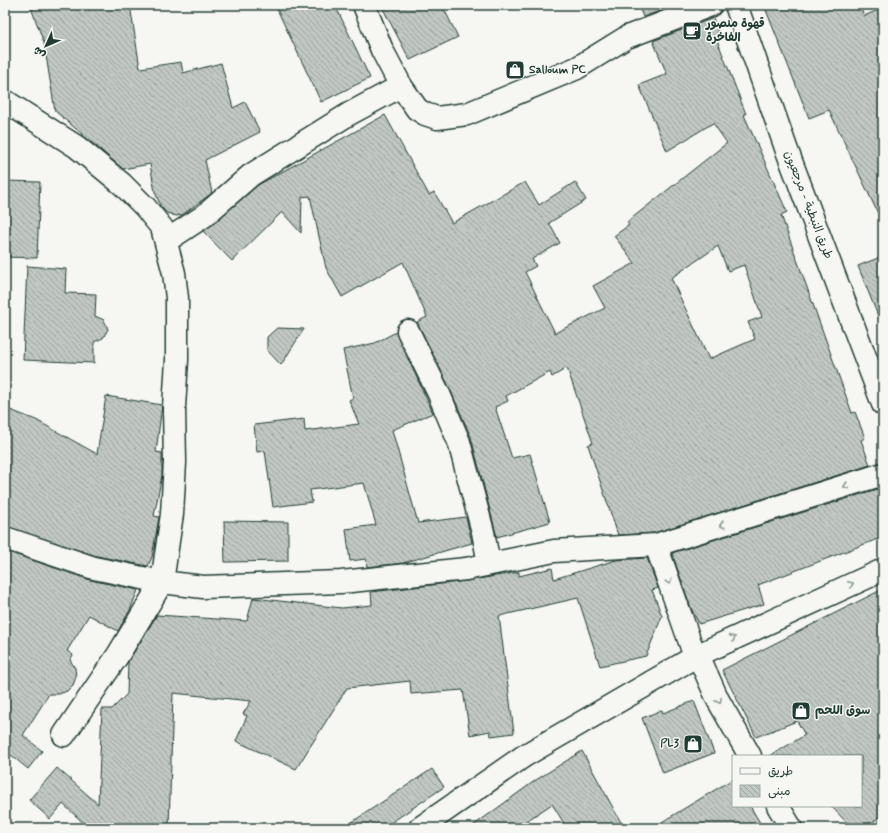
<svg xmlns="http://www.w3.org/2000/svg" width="888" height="833" font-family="Mynerve,'Playpen Sans Arabic',sans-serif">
	<defs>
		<pattern id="building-back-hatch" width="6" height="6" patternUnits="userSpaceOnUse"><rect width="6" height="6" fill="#c1c8c3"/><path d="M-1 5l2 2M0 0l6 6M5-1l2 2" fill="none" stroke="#9ca49f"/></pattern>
	</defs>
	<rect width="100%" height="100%" fill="#f6f6f2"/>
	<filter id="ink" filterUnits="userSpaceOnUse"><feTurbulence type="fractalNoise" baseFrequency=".025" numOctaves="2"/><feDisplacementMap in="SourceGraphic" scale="8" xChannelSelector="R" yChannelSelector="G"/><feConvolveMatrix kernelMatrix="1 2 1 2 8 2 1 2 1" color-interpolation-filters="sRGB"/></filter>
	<g filter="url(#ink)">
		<path fill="url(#building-back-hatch)" stroke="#1f3d34" fill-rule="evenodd" d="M30 5H130L140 68 181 62 183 73 221 63 233 108 245 102 260 132 205 160 212 193 182 215 176 216 167 213 161 207 155 192 150 164 123 169 55 111 44 43Z
			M275 5H335L370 78 321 102Z
			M381 5H442L458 37 410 60Z
			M638 5H676L643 17Z
			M764 5H859L864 16 883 8V224L829 110 809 118Z
			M713 18 721 39 717 40 746 114 744 115 787 212 781 215 852 413 855 412 865 438 861 440 870 465 654 533 618 535 588 445 593 443 567 368 552 377 550 372 506 396 508 401 495 407 512 458 530 454 550 522 497 537 471 437 450 389 417 322 427 317 403 262 342 297 326 268 310 196 302 197 301 233 282 212 232 261 203 231 258 185 385 115 429 195 434 192 452 223 525 182 539 205 575 182 586 200 549 223 560 243 532 259 536 266 525 272 555 333 605 308 593 286 635 263 614 236 629 225 627 222 727 143 713 123 667 151 639 85 667 74 653 41ZM718 246 728 271 744 265 762 317 748 322 755 339 709 359 671 278Z
			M5 181 40 182 37 258 5 257Z
			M883 256V326H882L858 266Z
			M27 266 66 269 65 293 96 294 95 316 104 320 108 329 103 338 94 342V363L23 360Z
			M277 328 304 329 281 365 267 350V337Z
			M396 332 433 413 392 430 418 523 466 517 472 543 403 563 367 567 366 559 350 561 346 529 376 525 364 483 310 490 312 502 273 507 265 451 257 452 254 425 304 419 305 431 359 424 349 400 353 398 343 350 375 343Z
			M106 396 162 405 156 452 162 453V475L154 516 159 517 152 557 148 566 97 556 5 526V408L36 420 97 454Z
			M878 489 883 502V537L758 585 764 604 699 624 691 608 672 553Z
			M224 521 288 522V561L225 562Z
			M5 551 90 580 138 590 130 610 118 631 89 615 67 651 73 655 70 660 75 668 76 677 73 685 67 691 59 694H49L23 735 42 751 28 769 11 755 5 766Z
			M647 558 658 588 652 590 662 616 646 656 600 666 578 598 499 616 514 733 491 736 490 731 470 735 463 690 411 694 410 681 347 688 296 769 236 741 247 716 243 714 251 701 173 693 169 828H89L63 804 50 819 29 800 57 768 98 804 102 709H112L127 694 128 662 157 615 247 621 253 598 342 608 372 605 371 592 467 581 519 572V576L552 568 554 579 616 560Z
			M883 589V813L867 828H852L831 806H861V756H770L805 735 797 721 756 737 722 670Z
			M694 701 714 753 663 773 642 718 662 710 663 713Z
			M582 751 624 828H567L552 804 516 828H470L536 780Z
			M432 769 444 787 383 828H343Z
			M733 779V806H750L763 828H652Z"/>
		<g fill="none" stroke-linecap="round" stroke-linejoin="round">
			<defs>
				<path id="minor" d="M364 5 382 50 401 86
					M5 101 77 147 122 184 145 207 162 228 174 273 177 298V360L174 407 175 462 172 514 162 582 118 655 64 735
					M166 241 204 216 251 175 349 114 401 86 417 109 425 114 437 118 467 114 577 68 627 37 711 5
					M408 331 439 394 459 442 483 532 489 564
					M5 538 94 568 162 582 203 587 341 582 466 569 554 551 656 545 883 474
					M656 545 693 651 698 655 718 700 750 756
					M778 806 791 828
					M420 828 524 756 698 655 883 570"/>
				<path id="major" d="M736 5 786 148 883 404"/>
			</defs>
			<use href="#minor" stroke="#1f3d34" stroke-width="25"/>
			<use href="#major" stroke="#1f3d34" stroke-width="25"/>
			<use href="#minor" stroke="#f6f6f2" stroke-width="22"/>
			<use href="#major" stroke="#f6f6f2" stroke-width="22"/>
		</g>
		<defs><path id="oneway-chevron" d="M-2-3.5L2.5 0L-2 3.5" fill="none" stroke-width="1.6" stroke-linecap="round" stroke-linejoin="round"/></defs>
		<g stroke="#8a9a93">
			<use href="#oneway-chevron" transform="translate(846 486) rotate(163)"/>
			<use href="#oneway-chevron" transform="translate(722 525) rotate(163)"/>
			<use href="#oneway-chevron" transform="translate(669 582) rotate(72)"/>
			<use href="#oneway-chevron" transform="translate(851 584) rotate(-25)"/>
			<use href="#oneway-chevron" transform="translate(733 638) rotate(-25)"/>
			<use href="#oneway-chevron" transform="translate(719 701) rotate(63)"/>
		</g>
	</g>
	<defs>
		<symbol id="cafe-square" viewBox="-11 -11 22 22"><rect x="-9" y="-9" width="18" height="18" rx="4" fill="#1f3d34" stroke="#f6f6f2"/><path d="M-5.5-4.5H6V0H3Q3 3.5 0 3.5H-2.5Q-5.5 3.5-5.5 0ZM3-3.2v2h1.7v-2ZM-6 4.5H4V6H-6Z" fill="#fff"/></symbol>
		<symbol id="shop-square" viewBox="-11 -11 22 22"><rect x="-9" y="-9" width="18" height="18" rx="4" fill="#1f3d34" stroke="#f6f6f2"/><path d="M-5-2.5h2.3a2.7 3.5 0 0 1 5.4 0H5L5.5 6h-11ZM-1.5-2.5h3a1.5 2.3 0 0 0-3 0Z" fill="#fff"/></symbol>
	</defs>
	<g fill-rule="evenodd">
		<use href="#cafe-square" x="681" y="20" width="22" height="22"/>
		<use href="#shop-square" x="504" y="59" width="22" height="22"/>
		<use href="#shop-square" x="790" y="700" width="22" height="22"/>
		<use href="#shop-square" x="682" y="733" width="22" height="22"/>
	</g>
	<g text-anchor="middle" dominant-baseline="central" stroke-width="3" stroke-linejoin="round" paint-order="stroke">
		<g font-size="12" font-weight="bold" fill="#1f3d34" stroke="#f6f6f2" text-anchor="start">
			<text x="706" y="24">قهوة منصور<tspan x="706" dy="14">الفاخرة</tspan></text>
			<text x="529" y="70">Salloum PC</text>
			<text x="815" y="711">سوق اللحم</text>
			<text x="679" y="744" text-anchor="end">PL3</text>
		</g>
		<g font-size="12" fill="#1f3d34" stroke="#f6f6f2">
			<text transform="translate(808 205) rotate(69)">طريق النبطية - مرجعيون</text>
		</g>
	</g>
	<rect width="888" height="833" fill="none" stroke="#f6f6f2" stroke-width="20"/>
	<rect x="10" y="10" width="868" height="813" fill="none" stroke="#1f3d34" stroke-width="1.5" filter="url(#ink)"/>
	<rect x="732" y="755" width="130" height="52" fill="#f6f6f2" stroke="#a0aca6"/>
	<rect x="740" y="768" width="20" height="6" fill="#f6f6f2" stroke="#a0aca6"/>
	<text x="768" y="775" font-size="12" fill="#1f3d34">طريق</text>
	<rect x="740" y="785" width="20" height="12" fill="url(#building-back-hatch)" stroke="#a0aca6"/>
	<text x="768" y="795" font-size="12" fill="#1f3d34">مبنى</text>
	<g transform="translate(46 46) rotate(225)" stroke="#f6f6f2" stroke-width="3" paint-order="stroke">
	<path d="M0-3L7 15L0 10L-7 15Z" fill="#1f3d34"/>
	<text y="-6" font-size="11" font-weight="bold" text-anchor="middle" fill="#1f3d34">ش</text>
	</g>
</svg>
